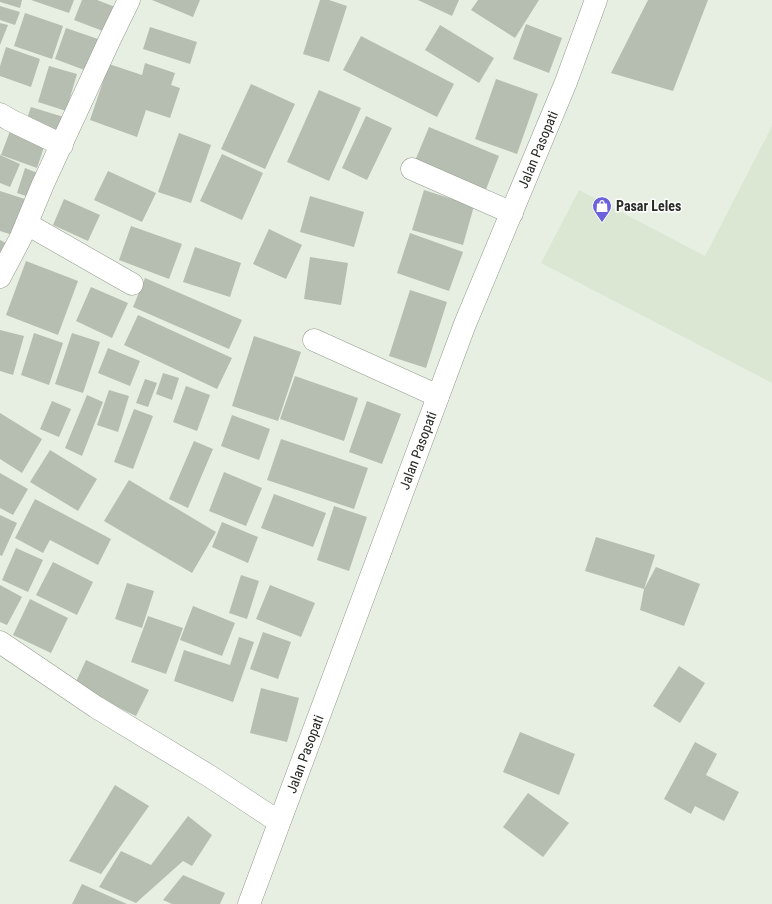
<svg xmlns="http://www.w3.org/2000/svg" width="772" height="904" font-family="'Roboto Condensed',sans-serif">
	<rect width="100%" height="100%" fill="#e7efe2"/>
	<path fill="#dbe7d3" d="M772 126V383L541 263 579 190 705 256Z"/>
	<path fill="#b6beb1" d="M0 0H22L20 8 0 2Z
		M31 0H74L69 13Z
		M82 0H97L118 8 108 33 74 20Z
		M152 0H200L193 17Z
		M320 0H329L347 6 329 62 303 54Z
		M418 0H459L452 16Z
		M478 0H539L515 38 471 10Z
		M648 0H708L673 91 611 73Z
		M0 6 20 12 15 25 0 20Z
		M25 13 63 26 52 59 14 46Z
		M0 23 8 25 0 45Z
		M526 24 562 38 549 73 513 59Z
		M440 25 494 58 479 83 425 50Z
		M150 27 197 42 190 64 143 49Z
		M66 28 98 39 87 71 55 59Z
		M361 36 454 84 437 117 343 70Z
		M6 47 40 59 31 87 0 76V66Z
		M145 63 175 73 171 85 180 88 170 118 146 110 137 137 90 120 109 64 142 75Z
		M49 66 77 74 66 111 38 102Z
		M496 79 538 94 517 154 475 139Z
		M251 84 295 104 265 169 221 149Z
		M319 90 361 108 329 181 287 162Z
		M31 107 67 118 61 136 25 124Z
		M366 116 392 128 367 180 342 168Z
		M429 127 499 156 483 197 412 168Z
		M10 131 45 144 37 168 1 155Z
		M179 133 211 145 191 203 158 192Z
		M222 154 263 173 242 220 200 201Z
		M0 155 20 164 10 187 0 183Z
		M25 168 40 174 32 198 17 193Z
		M108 171 156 193 142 222 94 200Z
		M424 190 474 206 463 245 412 230Z
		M0 191 28 200 16 236 0 231Z
		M310 196 364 212 354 247 300 232Z
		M64 199 100 215 88 241 53 225Z
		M131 226 182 244 169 279 119 260Z
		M269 229 302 245 286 279 253 264Z
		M410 233 463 252 449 291 397 273Z
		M0 240 6 243 0 257Z
		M195 247 241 263 230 297 183 282Z
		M310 257 348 263 341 305 304 299Z
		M26 261 78 281 58 335 6 315Z
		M145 278 242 320 229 349 133 307Z
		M91 287 128 303 112 338 76 321Z
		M410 290 447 302 426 368 389 356Z
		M138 315 232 358 217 389 124 345Z
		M0 330 24 336 13 375 0 371Z
		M34 333 63 343 49 385 21 375Z
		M72 333 100 342 83 393 55 384Z
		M254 336 301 352 278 421 232 406Z
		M108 348 140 361 130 386 98 373Z
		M163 373 179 378 172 400 156 394Z
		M295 376 358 398 344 441 280 419Z
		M145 379 157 383 148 407 136 403Z
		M186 386 210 395 197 431 173 422Z
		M109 390 129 396 118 432 97 425Z
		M87 395 103 402 82 456 65 448Z
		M52 401 71 409 59 437 40 429Z
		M367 401 401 414 382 464 349 452Z
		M134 409 153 416 133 469 114 462Z
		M0 413 42 439 22 473 0 459Z
		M232 415 270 429 259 460 221 446Z
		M281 439 368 468 354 509 267 480Z
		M194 441 213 449 188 508 169 499Z
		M50 450 97 479 78 511 30 482Z
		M224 472 262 488 246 526 209 511Z
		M0 473 28 489 13 515 0 508Z
		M129 480 216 532 192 573 104 521Z
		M274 494 326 513 313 547 261 528Z
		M35 499 111 539 98 565 50 540 43 553 15 538Z
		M334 506 367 517 349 571 317 560Z
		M0 515 17 523 2 556 0 555Z
		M222 522 258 537 248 563 212 547Z
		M596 537 655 555 644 589 585 571Z
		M16 548 43 560 28 592 2 580Z
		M53 562 93 582 77 615 36 595Z
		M656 567 700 584 684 626 640 610 644 589Z
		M241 575 259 581 247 619 229 613Z
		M127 583 154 591 142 628 115 619Z
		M0 585 22 597 7 625 0 622Z
		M270 585 315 603 301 637 256 619Z
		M30 599 68 618 51 653 13 635Z
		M193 606 235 623 222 656 180 640Z
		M148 616 183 628 166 674 131 662Z
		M263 632 291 642 278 679 250 669Z
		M239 637 254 642 233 702 174 681 184 650 230 665Z
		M86 660 149 690 136 716 74 686Z
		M679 666 705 683 680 723 653 706Z
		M261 688 299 698 287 742 250 733Z
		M520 732 575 754 559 795 503 772Z
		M695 742 717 754 706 775 739 792 724 821 695 806 691 814 664 799Z
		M115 785 149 806 101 874 69 861Z
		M528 793 569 823 543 857 503 827Z
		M188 816 212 835 192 866 183 861 136 903 99 887 121 851 151 865Z
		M183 875 225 893 220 904H172L163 900Z
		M82 884 127 904H72Z"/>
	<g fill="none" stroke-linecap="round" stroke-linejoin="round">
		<defs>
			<path id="street" d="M0 114 10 120 62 145
				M412 169 512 213
				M27 224 132 284
				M0 277 21 237 43 184 111 37 129 0
				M314 340 438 396
				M0 642 96 707 211 777 279 822"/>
			<g id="primary">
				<path id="s1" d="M249 904 465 324 566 82 596 0"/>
			</g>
		</defs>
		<use href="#street" stroke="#939b8e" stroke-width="23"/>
		<use href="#primary" stroke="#939b8e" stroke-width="23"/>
		<use href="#street" stroke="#fff" stroke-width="22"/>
		<use href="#primary" stroke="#fff" stroke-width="22"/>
	</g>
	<defs>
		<symbol id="shop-pin" viewBox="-11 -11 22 30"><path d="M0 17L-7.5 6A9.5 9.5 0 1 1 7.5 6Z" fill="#6c62dc" stroke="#fff"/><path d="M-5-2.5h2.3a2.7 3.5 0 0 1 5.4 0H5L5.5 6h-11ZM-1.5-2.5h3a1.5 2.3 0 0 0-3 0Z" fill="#fff"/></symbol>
	</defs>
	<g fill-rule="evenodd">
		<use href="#shop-pin" x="591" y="195" width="22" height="30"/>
	</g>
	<g text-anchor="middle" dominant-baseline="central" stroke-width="3" stroke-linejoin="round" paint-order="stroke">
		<g font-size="14" fill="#272a25" stroke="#fff">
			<text stroke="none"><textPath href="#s1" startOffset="808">Jalan Pasopati</textPath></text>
			<text stroke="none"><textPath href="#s1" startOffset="484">Jalan Pasopati</textPath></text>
			<text stroke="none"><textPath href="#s1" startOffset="160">Jalan Pasopati</textPath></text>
		</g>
		<g font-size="14" font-weight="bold" fill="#272a25" stroke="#fff" text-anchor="start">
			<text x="616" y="206">Pasar Leles</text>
		</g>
	</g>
</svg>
